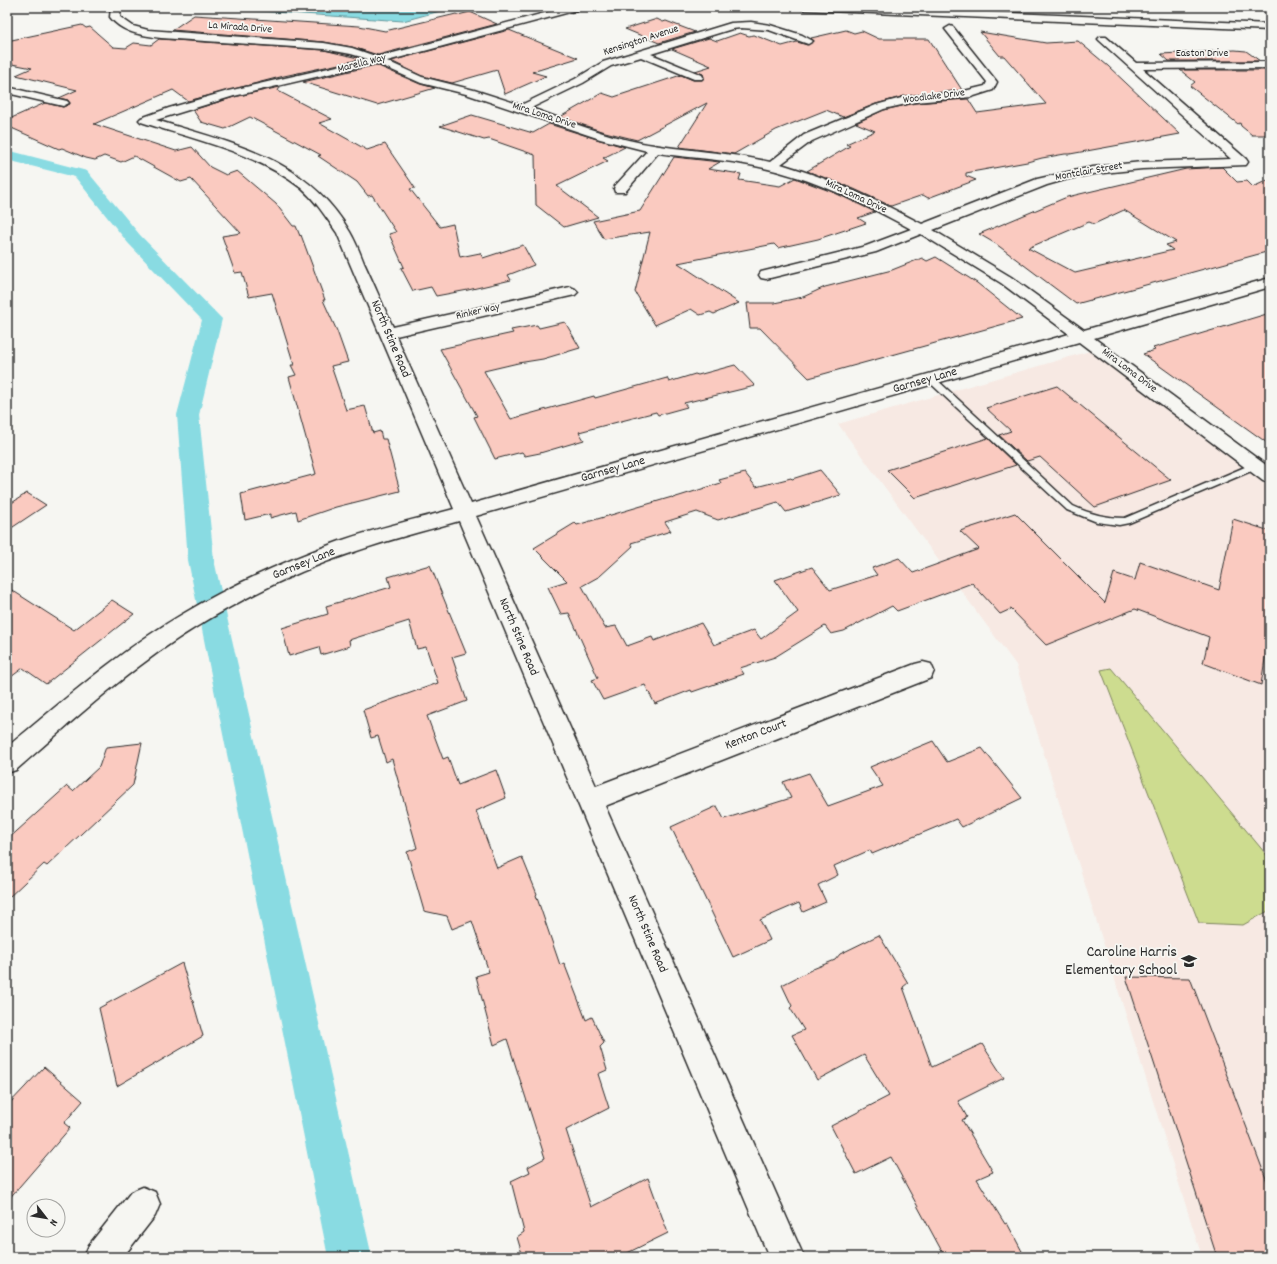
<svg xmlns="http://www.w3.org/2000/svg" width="1277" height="1264" font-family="Dekko,sans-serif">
	<rect width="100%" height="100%" fill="#f6f6f2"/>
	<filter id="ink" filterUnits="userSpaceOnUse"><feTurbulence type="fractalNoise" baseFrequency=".025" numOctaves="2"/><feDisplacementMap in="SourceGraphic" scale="8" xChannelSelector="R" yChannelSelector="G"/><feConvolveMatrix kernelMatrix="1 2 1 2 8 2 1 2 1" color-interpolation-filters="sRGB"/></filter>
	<g filter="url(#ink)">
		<path fill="#f7e9e3" d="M1090 351 1270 488V1257H1202L1016 665 838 424Z"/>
		<path fill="#cddc8f" stroke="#7c845d" d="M1111 668 1270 859V910L1243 925 1199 923 1101 670Z"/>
		<path fill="#89dbe2" stroke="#639599" d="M202 7H455L403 21Z"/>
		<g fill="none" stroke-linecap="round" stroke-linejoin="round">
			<path fill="#89dbe2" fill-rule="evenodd" d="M7 150 87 171 140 235 222 319 199 415 214 560 372 1257H328L188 560 177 415 202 320 128 243 75 177 7 160Z"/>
		</g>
		<path fill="#facac0" stroke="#2b2b2b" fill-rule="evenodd" d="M470 12 497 24 378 55 352 47 324 42 172 30 194 15 359 26 385 31 456 14 458 15Z
			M657 19 663 22 666 21 695 32 659 43 625 29Z
			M82 25 86 28 90 27 113 47 126 48 134 43 151 45 159 39 324 50 362 59 284 76 188 101 173 90 94 124 176 151 192 147 210 167 226 175 237 171 276 204 293 226H296L300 236 301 235 325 300H323L337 331 348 362 331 366 346 410 365 406 373 433 380 431 382 439H386L400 491 336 507 298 520 296 511 270 518V514L245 520 241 494 316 474 289 377 296 375 291 365H294L272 293 249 297 242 272 235 273 222 236 241 233 191 179 181 182 134 156 121 162 104 156 95 160 86 158 62 148 59 149 7 126V120L45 103 63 107 70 104 68 100 59 98 77 90 16 75 32 68 7 63V41Z
			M509 30 578 58 532 72 546 76 505 94 497 70 452 83 422 76 391 61Z
			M846 30 854 33 862 31 879 39H929L962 90 905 96 876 104 843 117 826 110 776 130 734 154 679 147 707 103 637 140 601 131 560 117 602 93 614 97 681 75 693 80H702L704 78 703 74 695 71 711 66 672 49 709 38 717 41 740 33 749 36 754 35 782 46 797 42 807 45 814 41 811 38Z
			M980 32 1046 43 1078 41 1108 66 1180 134 1070 154H1065L1042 158 1027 162 966 173V176L976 180 928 198 923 195 891 206 854 189 807 171 850 146 846 144 875 131 856 123 884 110 915 103 968 99 977 113 1046 104 1004 56H1000Z
			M1235 50 1246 51 1260 61H1169L1161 54Z
			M376 65 420 84 435 88 377 105 303 82Z
			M1180 70H1270V135H1252L1241 126 1240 123 1238 124 1190 86 1195 82Z
			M280 87 278 91 332 119 319 123 367 150 385 144 415 188 410 189 440 227 453 224 460 257 480 253 483 258 523 245 534 265 508 275 511 280 468 290 436 296 431 287 413 291 401 268 404 267 389 234 396 232 372 195 368 196 357 182 318 156 321 155 250 117 225 129 201 122 193 110 234 97Z
			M472 115 533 133 549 124 600 140 625 147 603 158 608 161 557 186 598 217 564 227 536 205 535 155 489 139 484 140 440 126Z
			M674 157 720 162 708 169 741 174 739 180 780 186 795 178 835 193 875 212 858 218 866 223 818 239 778 248 774 244 678 263 739 303 714 314 710 312 700 315 691 309 655 325 635 292 650 232 604 239 593 221 640 211Z
			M1222 167 1237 182 1247 181 1253 187 1270 179V251L1076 304 996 244 979 234 1067 197 1186 169ZM1124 210 1176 242 1166 245 1173 250 1075 273 1028 248 1089 222 1094 224Z
			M936 257 977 283 1022 319 809 378 760 328H750L747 303H774L803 297 825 287 892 270 922 258 927 261Z
			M1270 313V445L1143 354 1155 350 1153 348Z
			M565 322 580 348 543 359 518 363 484 371 511 419 594 396 595 398 667 378 669 382 695 374 698 375 735 365 755 386 684 403 687 407 658 415 656 412 579 432 584 440 540 453 525 456 522 452 495 459 474 417 477 416 440 349 513 333 511 330 537 325 539 328Z
			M1057 386 1171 480 1095 507 1040 457 1027 461 999 435 1011 431 986 408Z
			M988 438 1016 465 915 498 887 470Z
			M820 470 841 495 786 512 778 502 718 520 697 512 665 522 671 531 631 543 633 546 600 576 582 586 605 628 616 626 627 646 652 637 654 641 701 623 714 645 754 630 761 639 798 612 775 580 812 567 830 590 877 575 872 568 899 558 913 573 979 549 960 531 1015 513 1105 603 1114 573 1135 580 1140 562 1219 590 1233 519 1270 531V626L1261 685 1203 663 1209 637 1135 609 1046 645 1011 609 1000 614 972 583 897 611 892 606 844 631 831 634 825 626 775 657 740 668 744 674 692 692 691 690 655 704 645 685 603 700 592 680 598 678 569 613 561 614 548 587 567 581 534 548 575 523 577 525 672 497 673 498 721 483 719 480 745 473 756 487 791 478 792 479Z
			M27 493 46 505 7 531V506Z
			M430 565 466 653 452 657 467 701 427 716 443 759 448 757 458 785 496 770 506 798 476 811 497 868 522 857 537 894 536 895 560 965 564 963 586 1020 592 1017 604 1043 600 1047 607 1070 598 1074 609 1108 566 1130 591 1207 648 1178 668 1233 619 1257H523L517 1237 524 1232 511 1181 530 1172 528 1167 545 1158 507 1039 494 1045 476 976 489 972 472 921 452 929 447 916 424 911 407 852 417 848 392 759 386 762 378 736 371 738 363 710 438 683 426 647 417 649 409 621 349 640 350 646 321 655 319 647 289 656 282 628 328 614 326 606 391 587 388 577Z
			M7 587 74 630 112 600 134 614 46 684 23 668 7 680Z
			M933 741 947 762 982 748 1022 798 962 827 956 819 872 854 870 850 834 866 838 875 818 885 826 902 803 912 799 903 760 920 770 940 733 957 671 827 717 806 724 819 791 798 783 782 809 773 828 806 883 786 870 767Z
			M142 743 133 785 47 866 44 864 7 899V840L67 786 73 791 99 767 106 747Z
			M879 935 908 983 903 987 932 1067 982 1044 1004 1078 958 1101 967 1117 962 1120 993 1172 977 1179 1005 1224 1007 1223 1025 1257H945L891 1157 856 1174 831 1126 889 1096 864 1055 817 1080 792 1035 804 1030 790 1008 792 1006 782 985 813 969 835 960 840 954Z
			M182 963 203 1036 117 1086 99 1008Z
			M1126 977 1190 978 1270 1189V1257H1217Z
			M44 1067 83 1101 64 1123 70 1128 7 1201V1106Z"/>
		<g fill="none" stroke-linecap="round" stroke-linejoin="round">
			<defs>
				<path id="service" d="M931 376 934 377 1073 506C1090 514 1106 518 1125 518L1252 464H1258L1260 466 1258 468 1129 523 1119 525 1097 522 1067 510 928 381 927 379 928 377Z"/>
				<path id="minor" d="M111 7H121L120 17 133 26 148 30 324 43 352 48 378 57 567 7H583L581 9 387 61 422 77 474 90 521 105 575 79 603 62 731 23 751 22 770 25 802 35 813 41 808 44 769 30 741 28 732 29 651 54 702 75 703 77 702 79H694L641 57 611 66 583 83 531 108C568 121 605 136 642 143 685 151 728 152 770 162L804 135 876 105 905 97 960 92 985 86 987 82 945 29 950 26 953 27 997 82 993 90 971 97 915 102 884 109 812 141 781 164C831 179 877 200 922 224L1037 179 1068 172 1093 167 1142 162 1231 159 1100 41 1098 39 1100 37H1106L1136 63 1270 62V68L1143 69 1246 159 1248 162 1246 165 1142 169 1093 174 1068 179 1047 185 933 230 1011 277 1084 330 1270 278V287L1094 338 1270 468V483L1263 481 1079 342 476 516 596 786 915 664 923 662 931 664 934 671 931 678 605 806 804 1257H769L459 521C424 531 388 540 354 552 299 570 245 597 196 627 131 667 74 720 16 770L7 773V747C63 701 118 652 181 615 231 585 285 561 340 541 377 528 416 519 454 509L337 233C326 217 316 201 301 188 255 152 195 140 141 122L139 120 141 118 169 108 228 91 368 59 351 54 324 49 161 38C142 35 122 33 110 17ZM376 63 421 83 466 94 600 139 647 151 615 186 614 189 615 192H625L658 153C690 158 723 159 755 166 810 177 862 202 911 229L866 246 761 272 759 275 761 278 766 279 876 252 921 234 1001 283 1069 334 471 504 396 336 575 295 578 292 575 289 570 287 393 327C383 306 374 284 364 263 360 253 356 242 350 232 306 157 233 144 156 120L234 96Z
					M7 87 67 101 69 103 63 106 7 93Z
					M143 1187 155 1192 160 1204 155 1216 123 1257H84L89 1245 131 1192Z"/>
				<path id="motorway" d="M799 7H868L1270 24V30L804 10Z"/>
			</defs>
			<use href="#service" stroke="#2b2b2b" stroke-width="3"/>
			<use href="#minor" stroke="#2b2b2b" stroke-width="3"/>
			<use href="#motorway" stroke="#2b2b2b" stroke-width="3"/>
			<use href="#service" fill="#f6f6f2" fill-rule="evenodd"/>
			<use href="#minor" fill="#f6f6f2" fill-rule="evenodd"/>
			<use href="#motorway" fill="#f6f6f2" fill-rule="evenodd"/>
		</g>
	</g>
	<defs>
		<symbol id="school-bare" viewBox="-9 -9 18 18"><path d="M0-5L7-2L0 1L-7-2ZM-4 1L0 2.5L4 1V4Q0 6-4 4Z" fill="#2b2b2b" stroke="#f6f6f2" stroke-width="2.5" paint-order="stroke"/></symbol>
	</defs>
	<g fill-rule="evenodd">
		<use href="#school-bare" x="1178" y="950" width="22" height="22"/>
	</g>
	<g text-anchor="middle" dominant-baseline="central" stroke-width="3.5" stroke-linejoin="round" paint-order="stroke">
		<g font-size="11" fill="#2b2b2b" stroke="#f6f6f2">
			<text transform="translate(240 28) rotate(4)">La Mirada Drive</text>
			<text transform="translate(641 41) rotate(-18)">Kensington Avenue</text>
			<text x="1202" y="54">Easton Drive</text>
			<text transform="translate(362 64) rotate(-14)">Marella Way</text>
			<text transform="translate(934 97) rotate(-7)">Woodlake Drive</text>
			<text transform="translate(544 116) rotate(18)">Mira Loma Drive</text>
			<text transform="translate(1089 172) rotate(-10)">Montclair Street</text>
			<text transform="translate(856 197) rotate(25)">Mira Loma Drive</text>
			<text transform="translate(478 312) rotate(-13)">Rinker Way</text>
			<text transform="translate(1129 371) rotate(37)">Mira Loma Drive</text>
		</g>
		<g font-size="13" fill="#2b2b2b" stroke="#f6f6f2">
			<text transform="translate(390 339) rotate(67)">North Stine Road</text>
			<text transform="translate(925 381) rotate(-16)">Garnsey Lane</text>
			<text transform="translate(613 470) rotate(-16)">Garnsey Lane</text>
			<text transform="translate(304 564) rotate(-22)">Garnsey Lane</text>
			<text transform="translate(518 637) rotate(67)">North Stine Road</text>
			<text transform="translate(756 735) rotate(-21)">Kenton Court</text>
			<text transform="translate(647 934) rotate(67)">North Stine Road</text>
		</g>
		<g font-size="16" fill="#2b2b2b" stroke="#f6f6f2" text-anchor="end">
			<text x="1177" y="952">Caroline Harris<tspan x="1177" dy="18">Elementary School</tspan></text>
		</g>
	</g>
	<rect width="1277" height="1264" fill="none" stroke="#f6f6f2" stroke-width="24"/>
	<rect x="12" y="12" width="1253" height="1240" fill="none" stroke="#2b2b2b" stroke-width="1.5" filter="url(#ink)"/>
	<g transform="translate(46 1218) rotate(121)"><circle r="19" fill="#f6f6f2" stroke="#a5a5a2"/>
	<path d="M0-3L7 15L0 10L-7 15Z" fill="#2b2b2b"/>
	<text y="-6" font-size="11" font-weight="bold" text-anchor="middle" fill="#2b2b2b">N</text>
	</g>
</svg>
